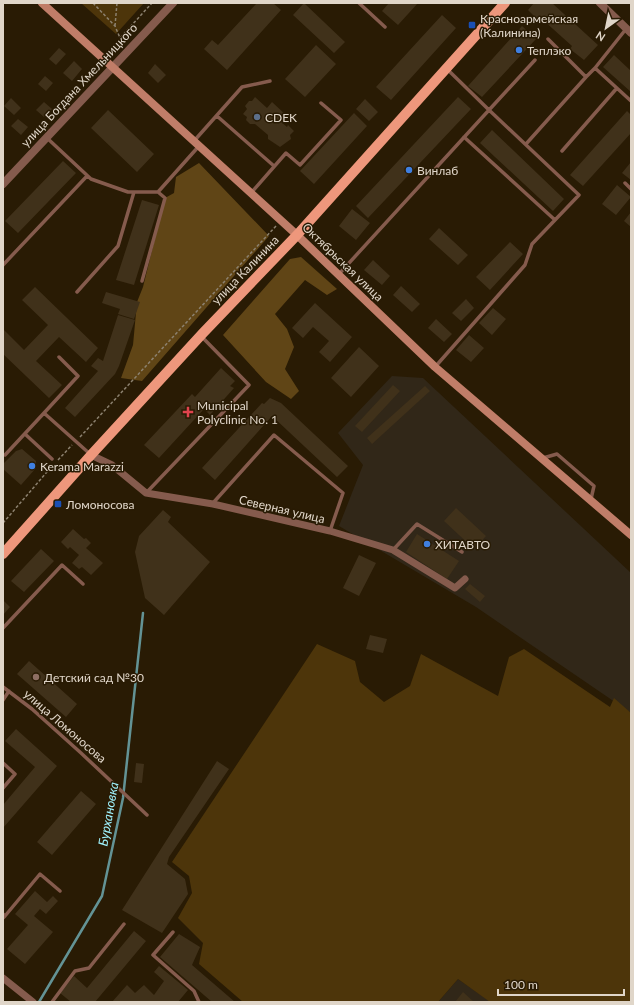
<svg xmlns="http://www.w3.org/2000/svg" width="634" height="1005" font-family="Lato,sans-serif">
	<rect width="100%" height="100%" fill="#291b04"/>
	<path fill="#312718" d="M392 376 423 378 631 573V713L476 607 339 526 363 465 338 433Z
		M458 979 491 1002H438Z"/>
	<path fill="#4d350a" d="M81 3H144L116 34Z
		M317 644 355 661 360 682 384 702 410 686 421 654 498 696 509 657 524 649 610 707 614 698 631 713V1002H490L458 979 438 1002H243L199 964 203 943 178 918 192 893 189 876 172 862Z"/>
	<path fill="#604516" d="M199 163 269 236 142 381 121 378 133 345 137 302 143 287 165 198 174 193 176 177Z
		M301 257 337 289 327 295 305 280 275 314 287 329 294 347 285 369 299 391 291 399 266 382 223 335 290 259Z"/>
	<g fill="none" stroke-linecap="round" stroke-linejoin="round">
		<path stroke="#639395" stroke-width="2.5" d="M39 1002 102 896 123 798 143 613"/>
	</g>
	<path fill="#40311a" d="M254 3H273L281 10 227 70 204 49 212 40 218 45 256 4Z
		M304 3 345 42 334 53 293 15Z
		M389 3H418L398 25 382 11Z
		M534 3H552L598 45 584 60 570 49 572 46 543 20 540 22 528 10Z
		M442 15 456 28 391 100 376 87Z
		M522 26 536 39 482 97 468 86Z
		M316 45 336 64 305 97 285 79Z
		M59 48 66 54 56 65 49 59Z
		M614 55 631 71V92L603 67Z
		M74 61 82 69 72 81 63 73Z
		M155 64 166 75 158 83 148 73Z
		M45 76 53 83 46 91 38 84Z
		M255 97 267 108 272 102 286 115 281 122 287 127 288 125 294 131 290 135 291 139 280 147 268 139V135L255 124H250L246 120 247 117 243 114 247 109 245 106 249 101H252Z
		M458 97 471 109 368 218 356 206Z
		M11 98 21 108 14 115 4 106Z
		M365 99 378 112 369 121 356 109Z
		M44 102 52 109 44 117 36 110Z
		M108 110 154 154 137 172 91 128Z
		M627 111 631 115V133L583 186 570 175Z
		M354 113 367 126 314 184 300 171Z
		M18 119 28 127 21 135 11 126Z
		M492 130 564 199 553 211 480 143Z
		M63 161 76 173 18 233 5 221Z
		M631 162V180L622 173Z
		M617 185 631 197 616 215 602 204Z
		M142 200 159 205 134 285 116 280Z
		M352 209 370 223 356 240 339 226Z
		M631 212V227L624 221Z
		M439 228 468 255 458 265 429 239Z
		M510 242 523 254 490 290 476 277Z
		M373 260 390 276 382 285 364 270Z
		M401 286 420 304 412 312 393 295Z
		M35 287 98 348 86 362 59 337 36 361 62 385 49 398 3 354V329L24 350 48 325 22 300Z
		M106 292 140 302 134 319 118 314 120 309 102 303Z
		M466 299 474 308 461 321 452 313Z
		M315 303 352 337 330 362 319 352 329 341 313 327 303 338 292 328Z
		M493 308 506 319 492 335 479 323Z
		M118 315 135 320 119 366 115 374 75 417 65 408 98 371 91 366 98 358 103 361Z
		M436 319 452 334 444 342 428 328Z
		M469 335 484 348 471 362 456 350Z
		M359 347 379 366 351 397 331 378Z
		M221 368 235 381 230 386 234 388 210 415 204 409 159 458 144 445 192 394 195 397Z
		M393 385 400 391 362 432 355 426Z
		M425 386 430 391 372 444 367 438Z
		M270 398 281 403 348 466 337 477 272 416 215 480 202 468 262 403 264 404Z
		M22 449 36 461V468L21 485 3 469V464L16 451Z
		M456 508 486 536 474 549 444 521Z
		M163 510 171 517 168 522 210 562 164 615 145 598 135 552 139 536Z
		M73 529 84 539 86 538 91 543 86 548 103 563 91 575 82 567 79 569 72 563 79 555 70 547 68 549 61 542Z
		M417 534 459 561 447 579 406 552Z
		M41 549 54 561 24 592 11 581Z
		M359 555 376 563 359 596 343 588Z
		M470 584 485 596 480 602 465 589Z
		M3 600 10 607 3 615Z
		M370 635 387 639 383 653 366 649Z
		M29 661 77 704 66 717 17 674Z
		M16 729 57 766 3 828V805L35 767 5 741Z
		M217 761 229 769 169 857 167 864 185 879 188 894 162 933 122 910Z
		M136 763 144 764 142 783 134 782Z
		M81 791 96 804 52 855 37 842Z
		M35 891 47 902 53 896 58 901 46 914 40 909 34 916 53 932 25 964 7 949 28 925 15 914Z
		M134 931 146 941 95 1002H71L60 993 74 976 87 988Z
		M179 934 200 947 192 965 235 1002H212L160 957Z
		M159 966 188 990 178 1002H112L127 985 135 993 144 985 154 995 164 981 154 972Z
		M463 992 474 1002H455Z"/>
	<g fill="none" stroke-linecap="round" stroke-linejoin="round">
		<path stroke="#8c816f" stroke-width="1.5" stroke-dasharray="3 2" stroke-linecap="butt" d="M93 3 115 26 120 38 152 3
			M115 26 117 3
			M80 437 276 226
			M58 460 72 445
			M3 523 53 465"/>
		<path stroke="#855b4d" stroke-width="3.5" d="M359 3 385 27
			M548 39 586 77 595 68 626 29
			M595 68 631 101
			M217 116 274 166
			M464 137 555 220 579 195 489 110 535 60
			M47 138 91 179 128 192H158
			M194 141 242 87 270 81
			M526 144 586 77
			M562 151 617 88
			M625 183 631 189
			M251 193 286 153 300 165 341 120 321 103
			M3 265 87 176
			M339 274 489 110 447 69
			M142 281 165 198 158 192 199 146
			M77 292 118 246 134 192
			M59 357 78 376 44 413 90 454
			M435 367 525 265 532 244 555 220
			M25 434 52 459
			M5 455 44 413
			M543 458 557 454 594 486 591 499
			M147 492 249 385 202 337
			M213 503 274 435 343 493 330 531
			M393 550 417 524 462 552
			M3 628 62 565 83 584
			M3 687 32 709 81 753 147 815
			M3 700 9 691
			M3 763 15 774 3 788
			M3 914 5 916 3 918
			M5 916 40 874 60 891
			M173 932 153 955 194 991 199 1002
			M52 1002 75 971 89 968 124 924"/>
		<path stroke="#855b4d" stroke-width="7" d="M91 455 112 465 146 493 213 504 330 531 393 550 455 588 465 579
			M3 978 33 1002"/>
		<path stroke="#855b4d" stroke-width="8" d="M600 3 631 33
			M3 184 173 3"/>
		<path stroke="#c07d68" stroke-width="8" d="M42 3 297 235 435 367 631 535"/>
		<path stroke="#ee977c" stroke-width="10" d="M3 554 91 455 203 333 297 235 505 3"/>
	</g>
	<g fill="#1a4fb4" stroke="#291b04" stroke-width="1.5">
		<rect x="468" y="21" width="8" height="8" rx="2"/>
		<rect x="54" y="500" width="8" height="8" rx="2"/>
	</g>
	<g fill="#3f7fe0" stroke="#291b04" stroke-width="1.5">
		<circle cx="519" cy="50" r="4"/>
		<circle cx="409" cy="170" r="4"/>
		<circle cx="32" cy="466" r="4"/>
		<circle cx="427" cy="544" r="4"/>
	</g>
	<circle fill="#5c6f8a" stroke="#291b04" stroke-width="1.5" cx="257" cy="117" r="4"/>
	<path fill="#e0444e" stroke="#291b04" stroke-width="1.5" d="M186 406h4v4h4v4h-4v4h-4v-4h-4v-4h4z"/>
	<circle fill="#8d6e63" stroke="#291b04" stroke-width="1.5" cx="36" cy="677" r="4"/>
	<g text-anchor="middle" dominant-baseline="central" stroke-width="3" stroke-linejoin="round" paint-order="stroke">
		<g font-size="12" fill="#e0d6c9" stroke="#291b04" text-anchor="start">
			<text x="480" y="18">Красноармейская<tspan x="480" dy="14">(Калинина)</tspan></text>
			<text x="527" y="50">Теплэко</text>
			<text x="265" y="117">CDEK</text>
			<text x="417" y="170">Винлаб</text>
			<text x="197" y="405">Municipal<tspan x="197" dy="14">Polyclinic No. 1</tspan></text>
			<text x="40" y="466">Kerama Marazzi</text>
			<text x="66" y="504">Ломоносова</text>
			<text x="435" y="544">ХИТАВТО</text>
			<text x="44" y="677">Детский сад №30</text>
		</g>
		<g font-size="12" fill="#e0d6c9" stroke="#291b04">
			<text transform="translate(79 85) rotate(-47)">улица Богдана Хмельницкого</text>
			<text transform="translate(343 262) rotate(44)">Октябрьская улица</text>
			<text transform="translate(245 270) rotate(-46)">улица Калинина</text>
			<text transform="translate(282 509) rotate(13)">Северная улица</text>
			<text transform="translate(65 726) rotate(41)">улица Ломоносова</text>
		</g>
		<g font-size="13" font-style="italic" fill="#9ff2fd" stroke="#291b04">
			<text transform="translate(108 814) rotate(-80)">Бурхановка</text>
		</g>
	</g>
	<rect width="634" height="1005" fill="none" stroke="#e0d6c9" stroke-width="8"/>
	<g transform="translate(606 28) rotate(213)" stroke="#291b04" stroke-width="3" paint-order="stroke">
	<path d="M0-3L7 15L0 10L-7 15Z" fill="#e0d6c9"/>
	<text y="-6" font-size="11" font-weight="bold" text-anchor="middle" fill="#e0d6c9">N</text>
	</g>
	<path d="M498 989v6h126v-6" fill="none" stroke="#e0d6c9" stroke-width="2"/>
	<text x="504" y="989" font-size="12" fill="#e0d6c9" stroke="#291b04" stroke-width="3" paint-order="stroke">100 m</text>
</svg>
